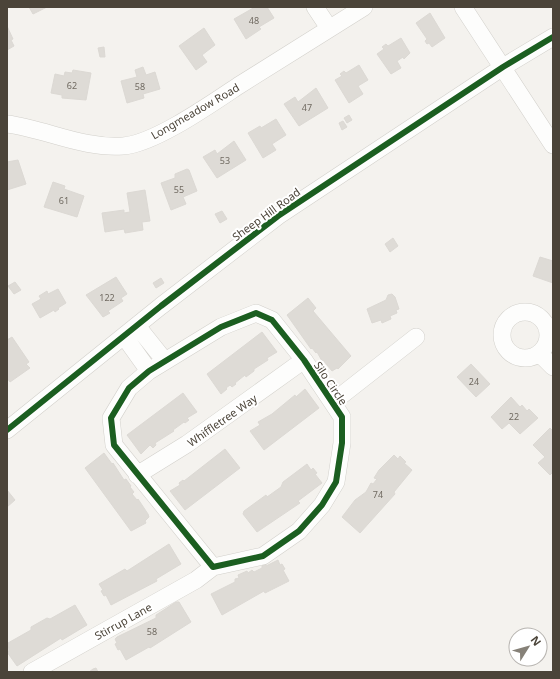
<svg xmlns="http://www.w3.org/2000/svg" width="560" height="679" font-family="'Noto Sans',sans-serif">
	<rect width="100%" height="100%" fill="#f4f2ee"/>
	<path fill="#dedbd6" stroke="#dcd9d4" d="M29 7H47L33 14Z
		M255 7H267L274 18 259 27 261 29 246 39 234 19Z
		M430 13 445 38 432 47 429 43 427 44 425 41 427 39 416 23Z
		M7 26 13 39 11 40 14 46 7 50Z
		M204 28 215 45 202 55 207 62 196 70 179 46Z
		M401 38 410 53 404 59 403 57 397 61 401 68 391 74 377 54 384 49 382 47 386 44 388 46Z
		M104 47 105 57H100L98 48Z
		M359 65 368 80 358 86 363 94 349 103 335 80 342 76 340 74 344 71 346 73Z
		M143 67 146 75 155 72 160 89 143 94 144 98 127 103 121 81 137 77 135 70Z
		M73 70 91 73 86 100 62 98V95L51 93 55 74 64 76 65 72 72 73Z
		M316 88 328 108 299 126 284 104 295 97 298 102Z
		M349 115 352 120 347 123 344 118Z
		M276 119 286 135 272 144 276 150 263 158 248 133 260 126 261 128Z
		M343 121 347 127 342 130 339 123Z
		M234 141 246 160 217 178 203 157 215 150 217 154Z
		M18 160 26 184 7 190V162Z
		M187 169 189 170 197 191 183 197 186 204 171 210 161 183 175 178V174Z
		M53 182 65 186 64 189 84 196 77 217 44 207Z
		M145 190 150 221 142 222 143 230 125 233 124 229 105 232 102 213 124 210V213L130 212 127 193Z
		M222 211 227 219 220 223 215 214Z
		M393 238 398 246 390 252 385 244Z
		M540 257 553 261V283L533 276Z
		M116 277 127 294 121 298 123 301 108 311 110 313 103 317 86 295Z
		M161 278 164 283 156 288 153 283Z
		M15 282 21 290 14 294 8 286Z
		M58 289 66 303 58 308 59 309 55 312 54 310 40 318 32 304 41 299 39 296 47 291 48 294Z
		M392 294 395 297 399 309 396 310 397 313 390 316 391 319 382 323 381 320 372 323 367 309 386 300 388 295Z
		M308 298 316 308 313 311 351 356 338 369 337 368 332 371 323 360 322 361 317 352 316 353 312 348 311 349 287 315Z
		M262 332 277 352 267 358 268 360 254 369V371L246 377 245 375 235 383 236 384 232 387 230 385 226 388 227 389 221 394 207 374Z
		M12 337 29 362 26 364 30 368 10 382 7 378V340Z
		M471 364 490 384 476 397 457 377Z
		M305 389 319 408 264 450 250 431 260 425 258 422 272 414 295 395 296 397Z
		M183 393 197 412 187 418 189 420 185 423 184 422 173 430 174 431 155 443 156 445 153 448 150 445 141 454 127 435Z
		M511 397 520 407 522 405 527 411 529 409 538 418 520 434 509 423 502 429 491 417Z
		M550 428 553 431V472L550 475 538 463 545 457 533 445Z
		M225 449 240 468 185 510 170 491 180 485 179 483 183 480 184 481Z
		M104 453 112 464 113 463 124 480 126 479 131 486 130 487 134 492 132 494 137 500 138 499 148 514 149 517 145 521 146 523 131 531 85 468Z
		M394 455 398 459 400 456 406 462 404 463 412 470 394 492 395 494 360 533 342 517 355 500 366 492 371 483 373 484 377 479 374 478 379 470Z
		M307 464 311 470 313 468 317 473 315 474 322 483 298 501 300 503 257 532 243 514 244 511 266 495 267 497 281 487 283 482Z
		M7 490 15 500 7 507Z
		M169 544 181 564 156 579 157 581 111 605 106 595 104 596 101 591 103 590 99 584 125 569 127 571Z
		M278 560 280 565 282 564 285 569 283 570 289 581 265 593 264 591 222 615 211 594 235 582V579L239 578 238 575 247 571 248 573 252 570 254 572 262 568V566L266 564V566Z
		M176 602H179L191 622 150 648 149 647 126 660 120 649 118 650 115 644 117 643 115 639 117 637 156 618V615Z
		M75 605 87 625 62 640 61 638 17 666 7 652 9 651 8 643 31 630V627L47 618 50 619Z
		M96 668 98 672H89L93 669Z"/>
	<g fill="none" stroke-linecap="round" stroke-linejoin="round">
		<defs>
			<path id="minor" d="M315 7 329 28
				M463 7 553 145
				M7 124C46 129 83 149 123 146 154 144 211 104 238 86 280 60 322 33 364 7
				M502 335a23 23 0 1 1 46 0a23 23 0 1 1-46 0Z
				M256 313 272 320 304 360 342 417V443L336 482 322 505 299 531 263 556 213 567 114 445 111 418 129 388 149 371 221 327Z
				M137 326 165 361
				M124 336 149 371
				M539 353 553 367
				M333 402 416 337
				M7 430 161 306 278 216 503 67 553 37
				M137 475 187 444 304 360
				M32 672 196 580 213 567"/>
		</defs>
		<use href="#minor" stroke="#d2d0cb" stroke-width="18"/>
		<use href="#minor" stroke="#fdfdfc" stroke-width="17"/>
		<defs>
			<path id="cycleway" d="M256 313 272 320 304 360 342 417V443L336 482 322 505 299 531 263 556 213 567 114 445 111 418 129 388 149 371 221 327Z
				M7 430 161 306 278 216 503 67 553 37"/>
		</defs>
		<use href="#cycleway" stroke="#fff" stroke-width="8"/>
		<use href="#cycleway" stroke="#1b5e20" stroke-width="6"/>
	</g>
	<g text-anchor="middle" dominant-baseline="central" stroke-width="4" stroke-linejoin="round" paint-order="stroke">
		<g font-size="9" fill="#706a61">
			<text x="254" y="20">48</text>
			<text x="72" y="85">62</text>
			<text x="140" y="86">58</text>
			<text x="307" y="107">47</text>
			<text x="225" y="160">53</text>
			<text x="179" y="189">55</text>
			<text x="64" y="200">61</text>
			<text x="107" y="297">122</text>
			<text x="474" y="381">24</text>
			<text x="514" y="416">22</text>
			<text x="378" y="494">74</text>
			<text x="152" y="631">58</text>
		</g>
		<g font-size="11" fill="#4b4439" stroke="#fff">
			<text transform="translate(195 111) rotate(-30)">Longmeadow Road</text>
			<text transform="translate(266 214) rotate(-36)">Sheep Hill Road</text>
			<text transform="translate(331 383) rotate(56)">Silo Circle</text>
			<text transform="translate(222 420) rotate(-35)">Whiffletree Way</text>
			<text transform="translate(123 621) rotate(-29)">Stirrup Lane</text>
		</g>
	</g>
	<rect width="560" height="679" fill="none" stroke="#4b4439" stroke-width="16"/>
	<g transform="translate(528 647) rotate(53)"><circle r="19" fill="#ffffff" stroke="#b7b4b0"/>
	<path d="M0-3L7 15L0 10L-7 15Z" fill="#868178"/>
	<text y="-6" font-size="11" font-weight="bold" text-anchor="middle" fill="#4b4439">N</text>
	</g>
</svg>
